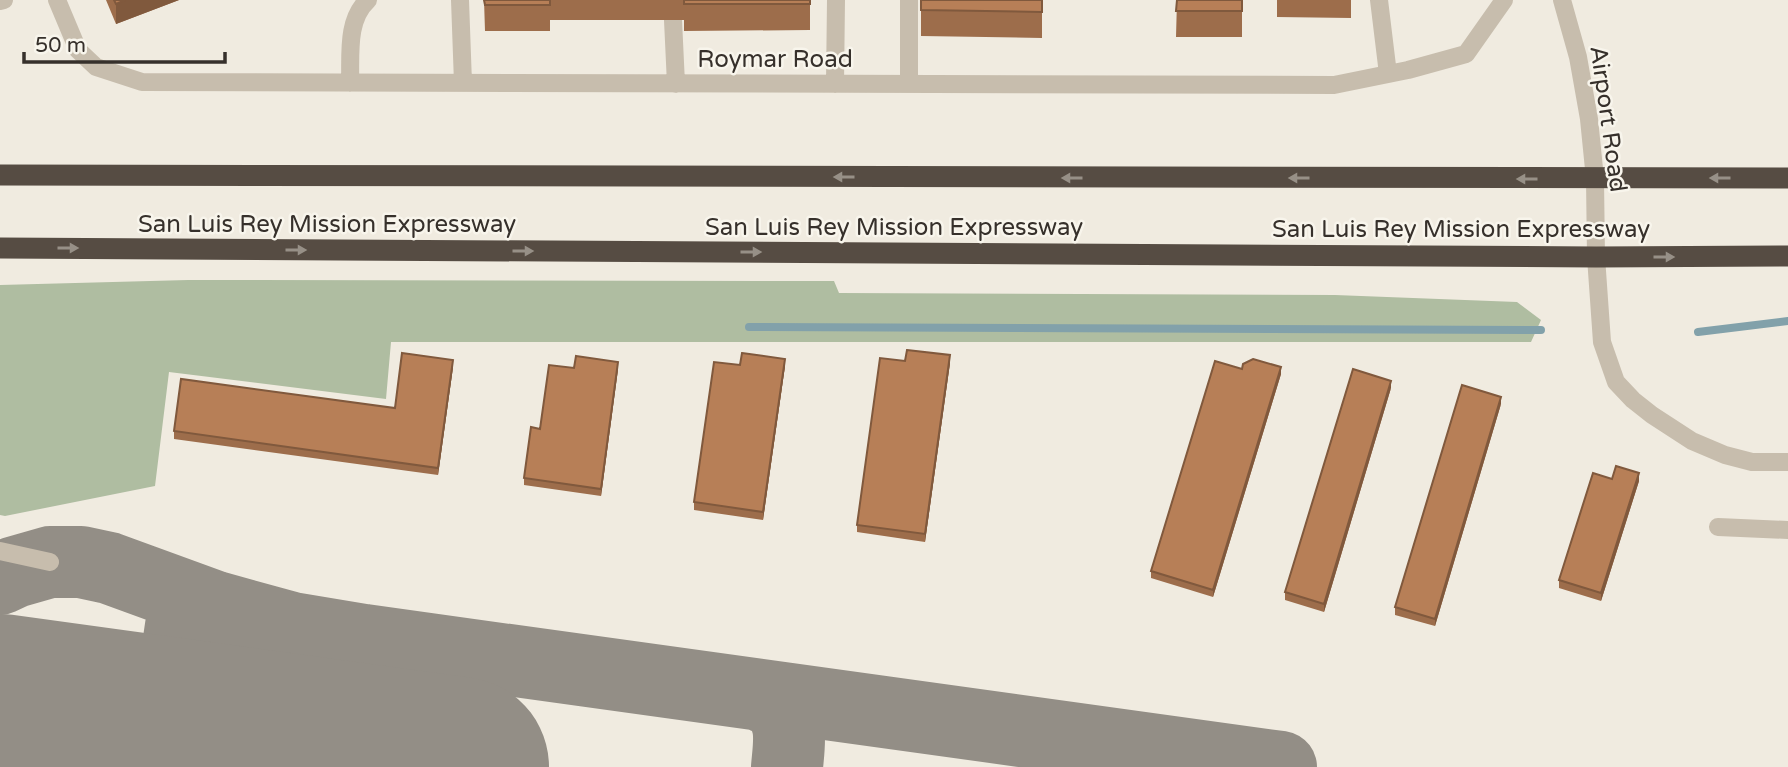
<svg xmlns="http://www.w3.org/2000/svg" width="1788" height="767" font-family="'Varela Round',sans-serif">
	<rect width="100%" height="100%" fill="#f0ebe0"/>
	<path fill="#afbda1" d="M188 280 834 281 839 293 1335 295 1517 302 1541 320 1531 342H391L386 399 169 372 155 486 5 516 0 515V285Z"/>
	<g fill="none" stroke-linecap="round" stroke-linejoin="round">
		<path stroke="#82a1aa" stroke-width="8" d="M749 327 1541 330
			M1698 332 1788 321"/>
		<path stroke="#938e86" stroke-width="72" d="M0 579 15 572 50 562H81L109 568 216 607 292 628 364 640 1281 767
			M760 695C764 697 771 700 775 703 794 720 789 744 787 767
			M166 727 181 626 189 619 201 616 256 623"/>
		<path stroke="#938e86" stroke-width="180" d="M0 704 459 767"/>
		<path stroke="#c7bdad" stroke-width="18" d="M57 0 78 50 96 67 142 82 1334 85 1408 70 1466 54 1504 0
			M460 0 463 83
			M675 0 673 20 676 84
			M1379 0 1388 74
			M1562 0 1578 57 1589 119 1595 179 1596 257 1602 342 1616 382 1633 400 1652 415 1692 441 1725 455 1752 462H1788
			M0 1 4 0
			M350 83C351 56 346 20 368 0
			M835 84 836 0
			M909 84V0
			M1718 527 1788 530
			M0 551 50 562"/>
		<path stroke="#564c43" stroke-width="21" d="M0 175 1788 178
			M0 248 1596 257 1788 256"/>
	</g>
	<path fill="#9d6d4b" d="M106 0H179L116 24Z
		M484 0H810V30L684 31V20H550V31H485Z
		M921 0H1042V38L921 36Z
		M1177 0H1242V37H1176Z
		M1277 0H1351V18L1277 17Z
		M905 361 950 363 925 542 857 532V525Z
		M740 365 785 366 763 520 694 510V502Z
		M453 367 438 475 174 439V431L395 408Z
		M574 368 618 369 601 496 524 485V478L540 429Z
		M1242 369 1281 374 1213 597 1151 578V571Z
		M1391 388 1324 612 1285 600V592Z
		M1501 404 1435 626 1395 615V607Z
		M1612 479 1639 481 1601 601 1559 588V580Z"/>
	<path fill="#80593d" d="M125 0H179L116 24V4Z
		M950 355V363L925 542V534Z
		M785 359V366L763 520V512Z
		M453 360V367L438 475V468Z
		M618 362V369L601 496V489Z
		M1281 367V374L1213 597V590Z
		M1391 381V388L1324 612V604Z
		M1501 397V404L1435 626V619Z
		M1639 473V481L1601 601V593Z"/>
	<path fill="#b77f57" stroke="#80593d" stroke-width="2" d="M114 0H125L116 4Z
		M484 0H550V5H485Z
		M684 0H810V4H684Z
		M921 0H1042V12L921 10Z
		M1177 0H1242V11H1176Z
		M907 350 950 355 925 534 857 525 880 358 905 361Z
		M402 353 453 360 438 468 174 431 181 379 395 408Z
		M742 353 785 359 763 512 694 502 714 362 740 365Z
		M576 356 618 362 601 489 524 478 531 427 540 429 549 365 574 368Z
		M1253 359 1281 367 1213 590 1151 571 1215 361 1242 369 1243 364Z
		M1353 369 1391 381 1324 604 1285 592Z
		M1462 385 1501 397 1435 619 1395 607Z
		M1616 466 1639 473 1601 593 1559 580 1593 473 1612 479Z"/>
	<defs><path id="oneway-solid" d="M-6-.8H1V-3.2L6.5 0L1 3.2V.8H-6Z" transform="scale(1.75)"/></defs>
	<g fill="#979087">
		<use href="#oneway-solid" transform="translate(844 177) rotate(-180)"/>
		<use href="#oneway-solid" transform="translate(1072 178) rotate(-180)"/>
		<use href="#oneway-solid" transform="translate(1299 178) rotate(-180)"/>
		<use href="#oneway-solid" transform="translate(1720 178) rotate(180)"/>
		<use href="#oneway-solid" transform="translate(1527 179) rotate(-180)"/>
		<use href="#oneway-solid" transform="translate(68 248)"/>
		<use href="#oneway-solid" transform="translate(296 250)"/>
		<use href="#oneway-solid" transform="translate(523 251)"/>
		<use href="#oneway-solid" transform="translate(751 252)"/>
		<use href="#oneway-solid" transform="translate(1664 257)"/>
	</g>
	<g text-anchor="middle" dominant-baseline="central" stroke-width="5" stroke-linejoin="round" paint-order="stroke">
		<g font-size="24" fill="#36302b" stroke="#f8f5ec">
			<text x="775" y="59">Roymar Road</text>
			<text transform="translate(1608 119) rotate(82)">Airport Road</text>
			<text x="327" y="224">San Luis Rey Mission Expressway</text>
			<text x="894" y="227">San Luis Rey Mission Expressway</text>
			<text x="1461" y="229">San Luis Rey Mission Expressway</text>
		</g>
	</g>
	<path d="M24 52v10h201v-10" fill="none" stroke="#36302b" stroke-width="3.5"/>
	<text x="35" y="52" font-size="21" fill="#36302b" stroke="#f8f5ec" stroke-width="5" paint-order="stroke">50 m</text>
</svg>
